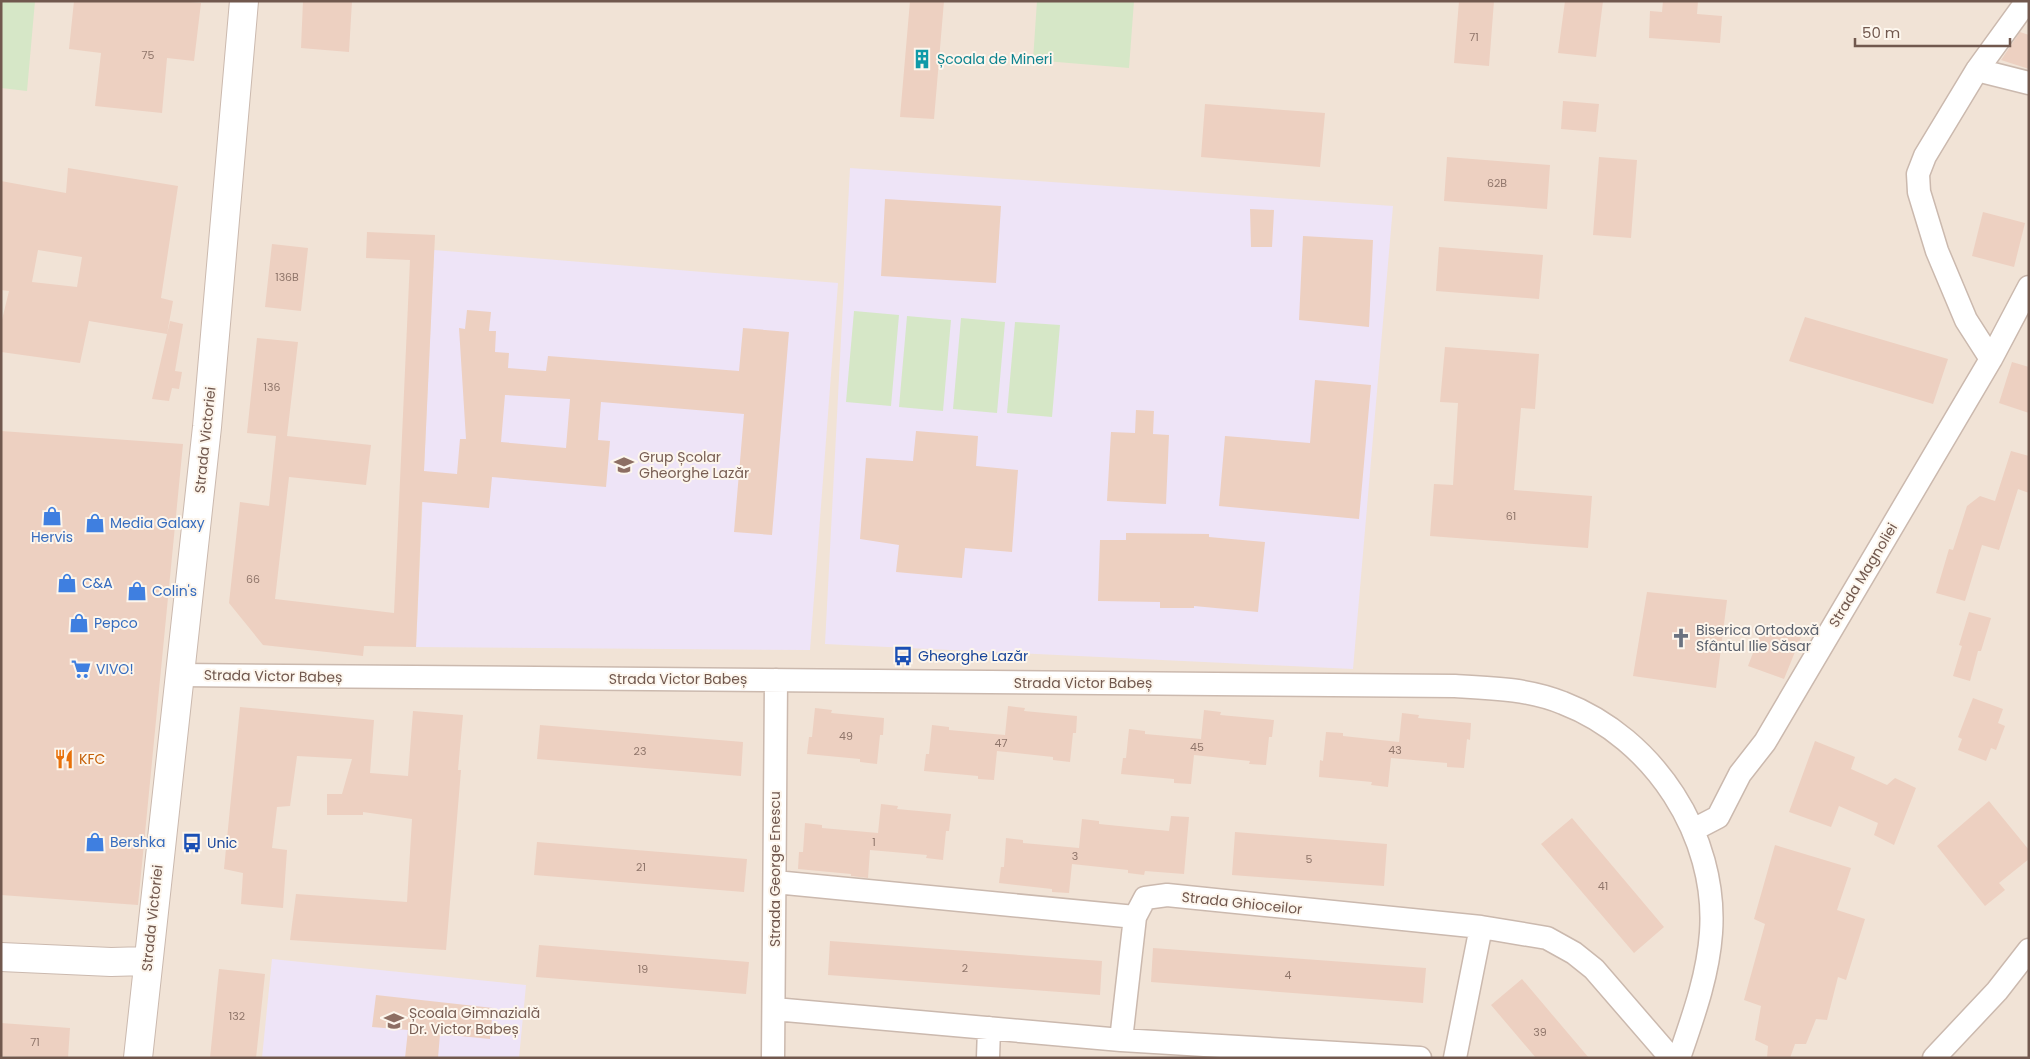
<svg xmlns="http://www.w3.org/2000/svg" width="2030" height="1059" font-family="Poppins,sans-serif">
	<rect width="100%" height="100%" fill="#faf2e7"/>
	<path fill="#f1e3d6" d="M1 1H2029V1058H1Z"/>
	<path fill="#eee4f7" d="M850 168 1393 206 1353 669 825 644Z
		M434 250 838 283 810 650 416 647Z
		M272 959 526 985 519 1058H262Z"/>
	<path fill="#d6e7c7" d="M1 1H35L27 91 1 88Z
		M1037 1H1134L1129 68 1033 60Z
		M854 311 899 315 891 406 846 402Z
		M907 316 951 320 943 411 899 407Z
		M961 318 1005 322 997 413 953 409Z
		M1015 322 1060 325 1052 417 1007 413Z"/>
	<path fill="#edd0c1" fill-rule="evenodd" d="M74 1H180L201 3 194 61 167 58 162 113 95 106 101 53 69 49Z
		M303 1H352L349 52 301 48Z
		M910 1H944L934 119 900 117Z
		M1459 1H1494L1489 66 1454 63Z
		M1565 1H1603L1596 57 1558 53Z
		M1663 1H1698L1697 14 1722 16 1720 43 1649 38 1650 11 1662 12Z
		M2020 32 2029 35V69L2001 60Z
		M1563 101 1599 104 1596 132 1561 129Z
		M1205 104 1325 113 1320 167 1201 157Z
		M1447 157 1550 165 1547 209 1444 201Z
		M1599 157 1637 160 1631 238 1593 235Z
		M68 168 178 186 161 298 173 301 167 334 89 321 80 363 1 352V324L9 291 1 290V181L66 193ZM38 250 82 257 77 287 32 282Z
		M885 199 1001 206 996 283 881 276Z
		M1250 209 1274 210 1272 247H1251Z
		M1983 212 2025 223 2014 267 1972 256Z
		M367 232 435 235 424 471 457 474 460 439H466L459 328 465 329 467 310 491 312 489 331H496L495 352 509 353 508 368 546 371 548 356 739 371 743 328 789 332 772 535 734 532 744 414 601 402 598 440 610 441 606 487 492 477 489 508 422 502 416 647 364 646 363 656 263 645 229 603 240 502 269 506 276 436 247 433 257 338 298 342 287 436 371 445 366 485 289 477 275 599 394 613 410 260 366 258ZM505 395 570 399 566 448 501 442Z
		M1303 236 1373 240 1369 327 1299 320Z
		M272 244 308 248 301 311 265 307Z
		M1439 247 1543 255 1539 299 1436 291Z
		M1805 317 1948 359 1933 404 1789 361Z
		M170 321 183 324 175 371 182 372 179 389 172 388 169 401 152 399Z
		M1445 347 1539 354 1535 409 1521 408 1514 490 1592 496 1588 548 1430 536 1434 484 1453 485 1458 403 1440 402Z
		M2012 362 2029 367V413L1999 403Z
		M1315 380 1371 385 1359 519 1219 506 1225 436 1310 443Z
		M1136 410 1154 411 1153 434 1169 435 1166 504 1107 501 1111 432 1135 433Z
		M1 431 183 444 138 905 1 895Z
		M916 431 978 436 976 466 1018 470 1012 552 965 548 962 578 896 572 899 545 860 539 866 458 913 461Z
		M2011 451 2029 456V493L2018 489 1999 550 1982 545 1965 601 1936 593 1949 549 1953 550 1967 506 1980 496 1995 501Z
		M1126 533 1209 534V537L1265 542 1258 612 1194 606V608H1160V602L1098 601 1100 540H1126Z
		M1647 592 1727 600 1716 688 1633 676Z
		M1969 612 1991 618 1981 651H1978L1970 681 1953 676 1962 646 1959 645Z
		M1764 624 1801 637 1784 679 1748 666Z
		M1973 698 2003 709 1998 723 2005 726 1996 750 1991 748 1986 761 1958 750 1962 739 1958 737Z
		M1008 706 1025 708 1024 711 1077 716 1076 733H1073L1070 762 1053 760V757L997 751 994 780 978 779V776L924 771 926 754H929L932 725 949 727V730L1005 735Z
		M240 707 374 720 370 773 408 776 413 711 463 715 458 770H461L446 950 290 940 296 894 407 902 412 819 363 812V815H327V794H342L352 759 297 756 290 806 277 807 272 848 287 850 283 908 241 904 243 873 224 869Z
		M815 708 832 710 831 713 884 718 883 735H880L877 764 860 762V759L807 754 809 737H812Z
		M1204 710 1221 712 1220 715 1274 720 1272 737H1269L1266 765 1249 764 1250 761 1194 755 1191 784 1174 783V779L1121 774 1123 758H1126L1129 729 1145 731V734L1201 739Z
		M1402 713 1419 715 1418 718 1471 723 1470 740 1467 739 1464 768 1447 767V763L1391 758 1388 787 1371 785 1372 782 1319 777 1320 760 1323 761 1326 732 1343 733V736L1399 742Z
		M540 725 743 742 741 776 537 759Z
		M1815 741 1855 757 1851 769 1887 785 1895 778 1916 788 1894 845 1874 835 1878 823 1839 806 1831 827 1789 812Z
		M1989 801 2029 850V859L1999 883 2005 890 1985 906 1937 846Z
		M881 804 898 806 897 809 951 814 949 831H946L943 860 926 858 927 855 870 850 868 878 851 876V874L798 869 799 852H803L805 823 822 825V828L878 833Z
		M1171 816 1189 817 1184 874 1145 871 1144 875 1128 873V870L1072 864 1069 893 1052 892V889L999 883 1001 867H1004L1006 838 1023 840V843L1079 848 1082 819 1099 821V824L1169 831Z
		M1572 818 1664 927 1634 953 1541 844Z
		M1235 832 1387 844 1384 886 1232 875Z
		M537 842 747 859 744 892 534 875Z
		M1775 845 1851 868 1837 910 1865 919 1846 980 1838 977 1827 1020 1816 1019 1806 1044H1795L1790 1058H1767L1768 1046 1755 1040 1761 1006 1744 1000 1765 924 1754 919Z
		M830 941 1102 961 1100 995 828 975Z
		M539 945 749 962 746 994 536 977Z
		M1153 948 1426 968 1423 1003 1151 982Z
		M219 969 265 974 256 1058H210Z
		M1522 979 1589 1058H1536L1491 1005Z
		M376 995 493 1008 490 1039 440 1034 438 1058H405L408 1030 372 1027Z
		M1 1023 70 1028 68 1058 1 1056Z"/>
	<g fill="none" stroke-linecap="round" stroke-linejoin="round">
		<defs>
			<path id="minor" d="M1977 70 2029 83
				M1991 359 1966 320 1937 251 1919 192 1918 174 1925 156 1977 70 2027 1
				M179 675 1455 686C1492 688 1529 689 1563 703 1654 738 1718 836 1711 933 1708 976 1693 1017 1679 1058
				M1693 830 1718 817 1740 774 1765 742 1991 359 2029 287
				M775 882 1135 917 1145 898 1167 895 1481 927 1547 938 1574 953 1594 969 1671 1058
				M774 1009 1121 1040 1420 1058
				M1121 1040 1135 917
				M773 1058 776 680
				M988 1058 989 1028
				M1455 1058 1481 927
				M1934 1058 1997 991 2029 950"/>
			<path id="tertiary" d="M1 957 111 962 147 961
				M138 1058 207 427 244 1"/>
		</defs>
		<use href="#minor" stroke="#cbb9ae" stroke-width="25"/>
		<use href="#tertiary" stroke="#cbb9ae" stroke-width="30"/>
		<use href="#minor" stroke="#fff" stroke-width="22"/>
		<use href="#tertiary" stroke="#fff" stroke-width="28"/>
	</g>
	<defs>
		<symbol id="building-bare" viewBox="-9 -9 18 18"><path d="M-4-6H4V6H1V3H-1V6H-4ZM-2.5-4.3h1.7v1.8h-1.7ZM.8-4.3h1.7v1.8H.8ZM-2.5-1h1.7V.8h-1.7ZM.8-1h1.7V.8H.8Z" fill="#0f9aa8" stroke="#fdf6ed" stroke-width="2.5" paint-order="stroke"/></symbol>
		<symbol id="school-bare" viewBox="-9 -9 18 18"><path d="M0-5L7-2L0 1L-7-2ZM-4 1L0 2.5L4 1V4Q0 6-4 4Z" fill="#8d6e63" stroke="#fdf6ed" stroke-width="2.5" paint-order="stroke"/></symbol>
		<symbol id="shop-bare" viewBox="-9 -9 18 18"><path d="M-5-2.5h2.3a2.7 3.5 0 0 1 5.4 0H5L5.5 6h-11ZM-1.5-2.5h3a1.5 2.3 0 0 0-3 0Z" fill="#3f7fe0" stroke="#fdf6ed" stroke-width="2.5" paint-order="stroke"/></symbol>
		<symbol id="church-bare" viewBox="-9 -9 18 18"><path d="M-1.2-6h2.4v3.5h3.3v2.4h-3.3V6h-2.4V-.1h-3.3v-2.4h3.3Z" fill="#6b7280" stroke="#fdf6ed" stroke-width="2.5" paint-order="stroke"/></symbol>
		<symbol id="bus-bare" viewBox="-9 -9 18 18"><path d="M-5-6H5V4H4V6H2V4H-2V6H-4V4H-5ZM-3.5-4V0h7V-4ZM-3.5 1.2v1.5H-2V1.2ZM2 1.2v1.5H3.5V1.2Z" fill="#1a4fb4" stroke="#fdf6ed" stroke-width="2.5" paint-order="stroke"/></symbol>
		<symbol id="supermarket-bare" viewBox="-9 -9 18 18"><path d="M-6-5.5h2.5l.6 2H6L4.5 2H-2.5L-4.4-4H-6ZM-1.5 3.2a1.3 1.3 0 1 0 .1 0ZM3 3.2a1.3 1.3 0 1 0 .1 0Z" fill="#3f7fe0" stroke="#fdf6ed" stroke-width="2.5" paint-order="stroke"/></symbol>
		<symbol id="restaurant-bare" viewBox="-9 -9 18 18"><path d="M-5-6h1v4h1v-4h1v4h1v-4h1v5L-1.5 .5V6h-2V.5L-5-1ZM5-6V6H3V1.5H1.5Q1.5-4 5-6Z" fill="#e8710a" stroke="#fdf6ed" stroke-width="2.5" paint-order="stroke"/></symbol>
	</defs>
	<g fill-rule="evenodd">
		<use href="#building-bare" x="908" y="45" width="28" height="28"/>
		<use href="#school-bare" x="610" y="451" width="28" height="28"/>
		<use href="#shop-bare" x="38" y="502" width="28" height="28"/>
		<use href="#shop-bare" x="81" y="509" width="28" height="28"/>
		<use href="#shop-bare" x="53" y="569" width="28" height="28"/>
		<use href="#shop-bare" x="123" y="577" width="28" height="28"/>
		<use href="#shop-bare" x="65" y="609" width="28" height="28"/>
		<use href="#church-bare" x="1667" y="624" width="28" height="28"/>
		<use href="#bus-bare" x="889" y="642" width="28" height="28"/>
		<use href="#supermarket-bare" x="67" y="655" width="28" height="28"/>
		<use href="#restaurant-bare" x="50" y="745" width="28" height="28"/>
		<use href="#shop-bare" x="81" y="828" width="28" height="28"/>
		<use href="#bus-bare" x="178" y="829" width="28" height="28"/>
		<use href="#school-bare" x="380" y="1007" width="28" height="28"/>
	</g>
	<g text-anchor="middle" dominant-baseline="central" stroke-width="4" stroke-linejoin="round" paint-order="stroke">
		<g font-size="11" fill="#90766b">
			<text x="1474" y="37">71</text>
			<text x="148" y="55">75</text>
			<text x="1497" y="183">62B</text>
			<text x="287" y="277">136B</text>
			<text x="272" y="387">136</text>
			<text x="1511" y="516">61</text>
			<text x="253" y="579">66</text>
			<text x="846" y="736">49</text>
			<text x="1001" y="743">47</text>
			<text x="1197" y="747">45</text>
			<text x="1395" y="750">43</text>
			<text x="640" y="751">23</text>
			<text x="874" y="842">1</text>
			<text x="1075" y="856">3</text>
			<text x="1309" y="859">5</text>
			<text x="641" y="867">21</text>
			<text x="1603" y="886">41</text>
			<text x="965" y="968">2</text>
			<text x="643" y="969">19</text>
			<text x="1288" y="975">4</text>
			<text x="237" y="1016">132</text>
			<text x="1540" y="1032">39</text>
			<text x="35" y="1042">71</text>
		</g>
		<g font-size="14" fill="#0d838f" stroke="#fdf6ed" text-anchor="start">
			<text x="937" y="59">Școala de Mineri</text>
		</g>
		<g font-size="14" fill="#71584e" stroke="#fdf6ed">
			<text transform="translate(205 440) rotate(-84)">Strada Victoriei</text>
			<text transform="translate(1863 575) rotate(-59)">Strada Magnoliei</text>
			<text transform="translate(273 676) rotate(1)">Strada Victor Babeș</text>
			<text x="678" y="679">Strada Victor Babeș</text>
			<text x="1083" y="683">Strada Victor Babeș</text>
			<text transform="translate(775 869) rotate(-90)">Strada George Enescu</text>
			<text transform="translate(1242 903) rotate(6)">Strada Ghioceilor</text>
			<text transform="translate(152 918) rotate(-84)">Strada Victoriei</text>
		</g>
		<g font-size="14" fill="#785e54" stroke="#fdf6ed" text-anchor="start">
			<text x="639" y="457">Grup Școlar<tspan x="639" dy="16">Gheorghe Lazăr</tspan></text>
			<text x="409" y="1013">Școala Gimnazială<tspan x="409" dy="16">Dr. Victor Babeș</tspan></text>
		</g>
		<g font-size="14" fill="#366cbe" stroke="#fdf6ed" text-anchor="start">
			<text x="110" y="523">Media Galaxy</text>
			<text x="52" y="537" text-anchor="middle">Hervis</text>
			<text x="82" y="583">C&amp;A</text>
			<text x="152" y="591">Colin's</text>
			<text x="94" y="623">Pepco</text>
			<text x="96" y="669">VIVO!</text>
			<text x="110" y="842">Bershka</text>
		</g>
		<g font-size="14" fill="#5b616d" stroke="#fdf6ed" text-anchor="start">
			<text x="1696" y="630">Biserica Ortodoxă<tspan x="1696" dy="16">Sfântul Ilie Săsar</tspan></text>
		</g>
		<g font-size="14" fill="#164399" stroke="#fdf6ed" text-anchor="start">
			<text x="918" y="656">Gheorghe Lazăr</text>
			<text x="207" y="843">Unic</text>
		</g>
		<g font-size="14" fill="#c56008" stroke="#fdf6ed" text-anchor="start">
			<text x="79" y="759">KFC</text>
		</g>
	</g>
	<rect width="2030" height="1059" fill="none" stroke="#71584e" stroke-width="5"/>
	<path d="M1855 38v8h155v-8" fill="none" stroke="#71584e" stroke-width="2.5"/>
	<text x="1862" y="38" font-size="15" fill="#71584e" stroke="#fdf6ed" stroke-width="4" paint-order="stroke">50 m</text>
</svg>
